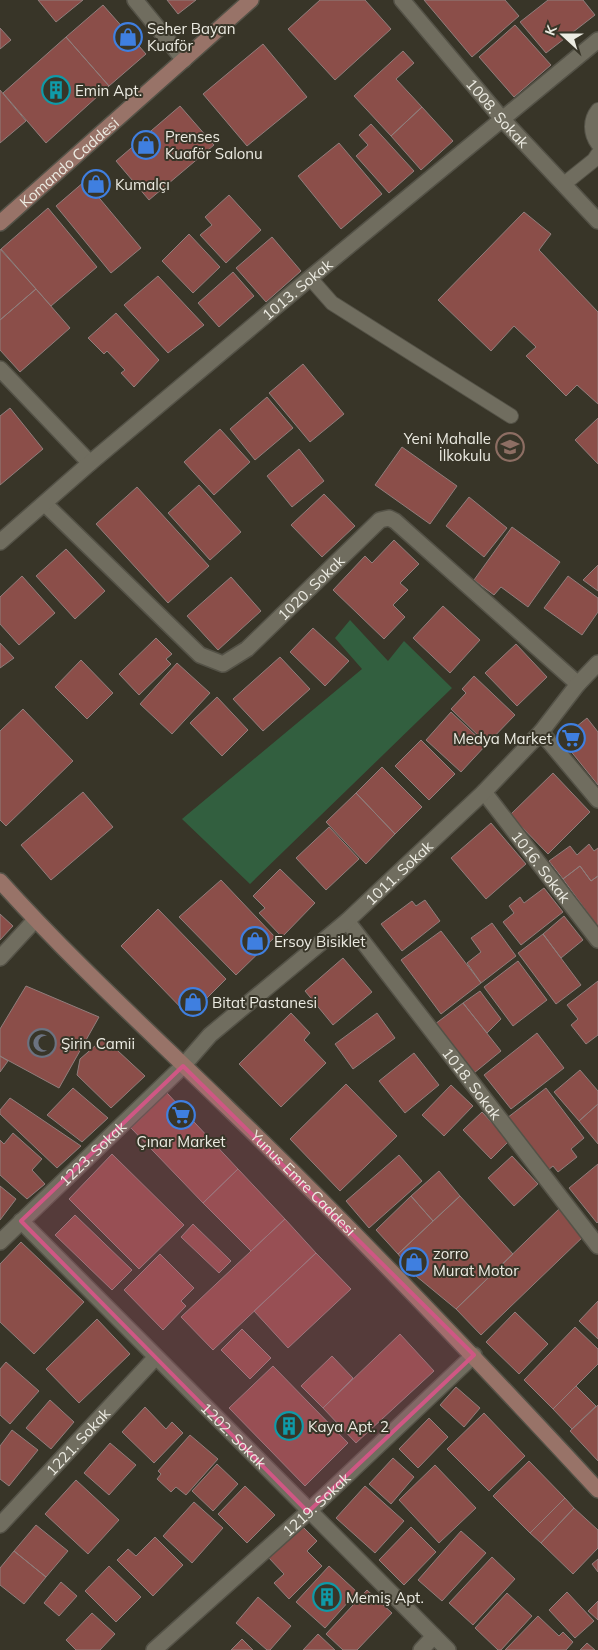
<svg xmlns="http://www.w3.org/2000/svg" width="598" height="1650" font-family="Mulish,sans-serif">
	<rect width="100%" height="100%" fill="#383528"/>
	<path fill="#325f3f" d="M350 620 388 661 404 641 452 688 250 884 182 819 362 669 335 638Z"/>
	<path fill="#8b4e49" stroke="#907e7c" d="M38 0H83L56 22Z
		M167 0H196L178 14Z
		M320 0H365L391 29 335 80 288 29Z
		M424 0H505L519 16 472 57Z
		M548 0H583L595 15 546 53 520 22Z
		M103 5 146 54 109 86 66 37Z
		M515 25 551 65 514 97 479 57Z
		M0 28 11 40 0 49Z
		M66 37 109 86 46 143 3 93Z
		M263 44 307 97 247 146 203 94Z
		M403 51 414 63 396 79 422 107 391 136 354 96Z
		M0 90 26 121 0 143Z
		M180 106 214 145 149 200 116 161Z
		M422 107 453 141 421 170 391 136Z
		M371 124 414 171 389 193 356 156 368 145 359 135Z
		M339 143 382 194 341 229 298 176Z
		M85 181 141 248 111 273 56 206Z
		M229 195 261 230 226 263 200 235 212 225 205 217Z
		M48 208 97 267 51 306 1 249Z
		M524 212 551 234 539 250 598 312V404L577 385 566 396 526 356 536 347 514 326 491 351 438 300Z
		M189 234 220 267 193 293 162 261Z
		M272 237 301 271 266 302 236 268Z
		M0 249 36 289 0 320Z
		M233 272 254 296 219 327 198 303Z
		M158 276 204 325 168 353 124 305Z
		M36 289 70 328 20 372 0 350V320Z
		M116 313 159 360 134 387 121 373 125 370 107 351 104 354 88 338Z
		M303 364 344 414 310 442 269 393Z
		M267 397 293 428 255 460 230 429Z
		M10 408 43 449 0 485V416Z
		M598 418V464L575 440Z
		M220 429 250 462 214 495 184 462Z
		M402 447 457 486 430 524 375 485Z
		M299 449 324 481 292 507 267 476Z
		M199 485 241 532 210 560 168 513Z
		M137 487 209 566 168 603 96 524Z
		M324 494 355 526 322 557 291 525Z
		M469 497 507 528 484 557 446 526Z
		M512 527 560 562 528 607 501 587 494 595 474 580Z
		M394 540 419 564 400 583 408 590 393 605 405 617 384 639 333 590 365 556 372 563Z
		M66 549 105 591 75 619 36 576Z
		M598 565V591L583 580Z
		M22 576 55 613 19 645 0 624V597Z
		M568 576 598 598V612L582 635 544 608Z
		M231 577 261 611 218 650 187 616Z
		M443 606 480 640 450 673 413 638Z
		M313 628 349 661 325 686 290 652Z
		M156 638 172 654 166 659 171 664 139 695 119 674Z
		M0 643 14 658 0 668Z
		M516 644 547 677 517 706 485 673Z
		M280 657 310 689 263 731 233 699Z
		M81 660 113 693 87 719 55 687Z
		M177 663 210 693 172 734 140 704Z
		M474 676 515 715 487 744 451 709 466 693 462 689Z
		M217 697 248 730 222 756 190 723Z
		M23 709 73 761 6 826 0 820V731Z
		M451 712 486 745 461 772 426 740Z
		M587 718 598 732V785L561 739Z
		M421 740 455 774 429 800 395 766Z
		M382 767 422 807 395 834 356 793Z
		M553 773 590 812 548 854 510 815Z
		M83 792 113 827 51 880 21 845Z
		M356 793 395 834 366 864 326 822Z
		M491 823 526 864 486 899 451 858Z
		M329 827 359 859 326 890 296 858Z
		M589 844 594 851 598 848V876L591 881 580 866 563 879 549 861 570 846 577 855Z
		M580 866 591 881 598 876V927L563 879Z
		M280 869 315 903 282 937 259 913 265 908 253 896Z
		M221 880 275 937 236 975 179 917Z
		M544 888 563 912 521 945 503 922 514 913 509 906 520 897 524 903Z
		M425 900 440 921 402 951 381 924 412 901 416 906Z
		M158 909 226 979 189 1016 121 946Z
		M0 914 13 926 0 940Z
		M564 916 583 940 561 958 543 934Z
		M492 923 516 956 481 983 467 963 481 952 471 938Z
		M441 931 481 983 441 1014 401 960Z
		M543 934 581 985 556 1004 518 953Z
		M343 958 372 992 333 1025 305 991Z
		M518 961 547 1000 513 1026 484 987Z
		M598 981V1035L586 1044 571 1025 578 1019 567 1005Z
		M26 986 99 1017 59 1088 0 1056V1029Z
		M480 991 501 1019 487 1033 463 1003Z
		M463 1003 501 1051 474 1073 435 1024Z
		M291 1013 310 1033 304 1040 326 1063 281 1107 239 1064Z
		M377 1013 395 1038 353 1069 335 1044Z
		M537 1033 564 1068 511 1109 484 1075Z
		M104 1038 145 1076 111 1108 77 1075 80 1059Z
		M414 1053 439 1085 405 1113 379 1081Z
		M0 1056 8 1061 0 1072Z
		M580 1070 598 1091V1104L579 1121 554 1092Z
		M346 1084 397 1136 340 1191 290 1139Z
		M451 1085 473 1106 444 1136 422 1115Z
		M73 1088 108 1118 82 1142 47 1115Z
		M546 1088 584 1138 571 1149 577 1157 558 1172 553 1166 548 1170 507 1118Z
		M167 1093 238 1169 203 1203 131 1128Z
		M10 1098 81 1146 57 1168 0 1114V1110Z
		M598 1104V1144L579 1121Z
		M482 1112 509 1141 491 1159 463 1130Z
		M13 1133 42 1159 32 1170 45 1184 27 1199 0 1175V1140L4 1144Z
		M112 1154 184 1225 139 1269 69 1199Z
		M399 1155 422 1181 369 1228 346 1201Z
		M512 1156 538 1184 514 1206 488 1178Z
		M598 1164V1222L597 1223 569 1188Z
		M238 1169 285 1219 251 1251 203 1203Z
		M439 1171 460 1196 433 1221 411 1196Z
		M0 1186 16 1199 0 1220Z
		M411 1196 433 1221 398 1254 376 1230Z
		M460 1196 513 1254 456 1309 416 1276 398 1254Z
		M561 1207 586 1234 481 1335 456 1309Z
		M75 1215 132 1270 112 1290 55 1235Z
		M285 1219 316 1253 213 1350 181 1317Z
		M193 1224 231 1261 219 1273 181 1237Z
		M21 1242 84 1302 34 1354 0 1322V1264Z
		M316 1253 351 1289 288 1348 254 1311Z
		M160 1254 194 1288 181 1301 186 1306 163 1330 124 1290Z
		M598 1301V1339L579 1321Z
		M515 1312 548 1344 519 1374 486 1342Z
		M97 1319 130 1354 79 1403 46 1369Z
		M575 1327 598 1349V1364L553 1409 524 1380Z
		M242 1329 271 1358 250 1379 221 1350Z
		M400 1334 434 1371 356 1443 323 1408Z
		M332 1356 353 1378 323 1408 301 1386Z
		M6 1362 39 1391 10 1424 0 1415V1369Z
		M273 1366 348 1443 305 1486 229 1408Z
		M576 1386 596 1406 572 1429 553 1409Z
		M456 1387 480 1408 464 1427 440 1405Z
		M50 1400 74 1422 51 1449 26 1428Z
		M598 1405V1461L570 1431Z
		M145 1407 166 1429 172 1422 183 1433 154 1463 122 1432Z
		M484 1413 525 1456 489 1491 447 1449Z
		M429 1418 448 1437 418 1468 399 1449Z
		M12 1430 38 1450 9 1486 0 1479V1446Z
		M190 1435 218 1459 186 1495 176 1487 171 1492 157 1479 161 1474 158 1471Z
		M110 1443 136 1465 109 1495 84 1473Z
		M393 1458 414 1477 391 1504 369 1484Z
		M529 1461 565 1498 530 1533 493 1496Z
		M217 1464 238 1484 213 1511 192 1491Z
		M435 1465 476 1508 439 1543 399 1500Z
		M76 1480 119 1520 88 1554 45 1514Z
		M245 1486 275 1515 247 1543 218 1514Z
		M365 1486 404 1521 375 1553 336 1518Z
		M565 1498 574 1508 541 1543 530 1533Z
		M194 1502 223 1528 192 1563 163 1536Z
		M574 1508 598 1530V1548L573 1574 541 1543Z
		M36 1525 68 1551 46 1577 14 1551Z
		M301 1525 317 1541 307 1551 322 1566 289 1599 274 1583 284 1574 268 1557Z
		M411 1527 436 1552 404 1585 379 1560Z
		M461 1531 486 1553 442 1601 418 1580Z
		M155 1537 183 1565 153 1596 117 1560 128 1549 136 1556Z
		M14 1551 46 1577 24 1604 0 1585V1568Z
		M492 1557 515 1579 473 1625 449 1603Z
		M598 1559V1572L592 1564Z
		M109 1566 141 1597 116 1622 85 1591Z
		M329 1566 357 1592 325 1628 296 1602Z
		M61 1582 77 1596 59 1616 44 1603Z
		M367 1590 392 1613 357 1650H343L326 1634Z
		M567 1592 594 1621 575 1638 549 1610Z
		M507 1593 532 1616 501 1650H498L475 1628Z
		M258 1597 291 1626 270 1650H267L236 1623Z
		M598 1601V1620L588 1611Z
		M92 1613 115 1634 100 1650H76L66 1640Z
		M538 1616 559 1636 563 1632 573 1642 566 1650H505Z
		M318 1634 335 1650H303Z
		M242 1639 253 1650H231Z
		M587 1643 595 1650H580Z"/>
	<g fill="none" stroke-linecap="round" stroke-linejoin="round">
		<defs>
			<path id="lane" d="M598 110C590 120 590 133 598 144
				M564 184 594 160 598 154
				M310 278 332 303 511 416"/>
			<g id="street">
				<path d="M135 0 184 60"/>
				<path id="s1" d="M402 0 503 120 598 221"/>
				<path d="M0 369 90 463"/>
				<path id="s2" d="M45 504 200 655 223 664 247 649 380 520 389 518 395 521 578 684"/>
				<path id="s3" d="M0 542 90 463 310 278 598 40"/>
				<path d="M541 732 598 800"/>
				<path id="s4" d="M484 792 598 940"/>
				<path id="s5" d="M347 921 598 1246"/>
				<path d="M0 958 35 920"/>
				<path id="s6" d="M21 1221 448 1650"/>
				<path id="s7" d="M0 1242 183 1066 210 1035 347 921 484 792 541 732 578 684 598 663"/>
				<path id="s8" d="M0 1525 155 1358"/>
				<path id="s9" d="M154 1650 308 1512 474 1355"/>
				<path d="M421 1650 434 1636"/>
			</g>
			<g id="secondary">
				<path id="s10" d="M0 223 251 0"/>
				<path id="s11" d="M0 881C72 961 151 1033 228 1108 355 1231 478 1360 598 1490"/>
			</g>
		</defs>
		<use href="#lane" stroke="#545247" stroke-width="16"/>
		<use href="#street" stroke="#545247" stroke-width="18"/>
		<use href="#secondary" stroke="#545247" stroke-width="18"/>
		<use href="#lane" stroke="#706d5f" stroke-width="14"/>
		<use href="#street" stroke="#706d5f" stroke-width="15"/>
		<use href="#secondary" stroke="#987368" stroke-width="15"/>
	</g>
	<path fill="#cf5784" fill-opacity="0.2" stroke="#cf5784" stroke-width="4" stroke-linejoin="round" d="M183 1066 474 1355 308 1512 21 1221Z"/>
	<defs>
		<symbol id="shop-ring" viewBox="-11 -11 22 22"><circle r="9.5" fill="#383528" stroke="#3f7fe0" stroke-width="1.5"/><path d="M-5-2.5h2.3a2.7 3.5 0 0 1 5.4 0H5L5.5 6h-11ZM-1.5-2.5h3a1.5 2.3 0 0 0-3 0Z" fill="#3f7fe0"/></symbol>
		<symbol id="building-ring" viewBox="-11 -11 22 22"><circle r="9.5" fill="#383528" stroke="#0f9aa8" stroke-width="1.5"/><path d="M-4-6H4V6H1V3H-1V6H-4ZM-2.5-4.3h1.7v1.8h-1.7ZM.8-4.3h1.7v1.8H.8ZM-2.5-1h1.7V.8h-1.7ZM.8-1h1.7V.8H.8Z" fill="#0f9aa8"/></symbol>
		<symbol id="school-ring" viewBox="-11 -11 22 22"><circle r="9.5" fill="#383528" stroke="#8d6e63" stroke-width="1.5"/><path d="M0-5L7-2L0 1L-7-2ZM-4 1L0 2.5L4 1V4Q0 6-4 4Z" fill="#8d6e63"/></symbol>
		<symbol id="supermarket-ring" viewBox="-11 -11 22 22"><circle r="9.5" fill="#383528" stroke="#3f7fe0" stroke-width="1.5"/><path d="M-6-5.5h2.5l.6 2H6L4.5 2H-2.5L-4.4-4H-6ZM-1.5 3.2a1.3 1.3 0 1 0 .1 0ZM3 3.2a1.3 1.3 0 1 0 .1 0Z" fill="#3f7fe0"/></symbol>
		<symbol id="mosque-ring" viewBox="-11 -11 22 22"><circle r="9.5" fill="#383528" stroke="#6b7280" stroke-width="1.5"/><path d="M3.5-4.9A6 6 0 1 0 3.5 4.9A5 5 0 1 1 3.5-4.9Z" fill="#6b7280"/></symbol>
	</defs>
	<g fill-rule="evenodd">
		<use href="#shop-ring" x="112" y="21" width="32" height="32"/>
		<use href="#building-ring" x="40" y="74" width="32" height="32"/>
		<use href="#shop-ring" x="130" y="129" width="32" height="32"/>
		<use href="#shop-ring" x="80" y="168" width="32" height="32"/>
		<use href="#school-ring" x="494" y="431" width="32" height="32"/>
		<use href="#supermarket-ring" x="555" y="722" width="32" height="32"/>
		<use href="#shop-ring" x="239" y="925" width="32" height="32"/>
		<use href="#shop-ring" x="177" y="986" width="32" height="32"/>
		<use href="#mosque-ring" x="26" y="1027" width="32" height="32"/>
		<use href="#supermarket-ring" x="165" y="1099" width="32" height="32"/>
		<use href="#shop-ring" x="398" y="1246" width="32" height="32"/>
		<use href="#building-ring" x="273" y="1410" width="32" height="32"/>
		<use href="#building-ring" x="311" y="1581" width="32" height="32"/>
	</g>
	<g text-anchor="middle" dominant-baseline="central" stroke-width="4" stroke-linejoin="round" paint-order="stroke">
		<g font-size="15" fill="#ecebe2" stroke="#383528" text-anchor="start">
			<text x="147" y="28">Seher Bayan<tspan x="147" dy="17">Kuaför</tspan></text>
			<text x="75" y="90">Emin Apt.</text>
			<text x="165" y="136">Prenses<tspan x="165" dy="17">Kuaför Salonu</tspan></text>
			<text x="115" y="184">Kumalçı</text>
			<text x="491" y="438" text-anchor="end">Yeni Mahalle<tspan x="491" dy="17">İlkokulu</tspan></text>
			<text x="552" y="738" text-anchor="end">Medya Market</text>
			<text x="274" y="941">Ersoy Bisiklet</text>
			<text x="212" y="1002">Bitat Pastanesi</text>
			<text x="61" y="1043">Şirin Camii</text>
			<text x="181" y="1141" text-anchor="middle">Çınar Market</text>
			<text x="433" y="1253">zorro<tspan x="433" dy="17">Murat Motor</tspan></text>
			<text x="308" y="1426">Kaya Apt. 2</text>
			<text x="346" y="1597">Memiş Apt.</text>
		</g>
		<g font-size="15" fill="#ecebe2" stroke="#383528">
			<text stroke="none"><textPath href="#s1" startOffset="148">1008. Sokak</textPath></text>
			<text stroke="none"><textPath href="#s10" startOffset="92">Komando Caddesi</textPath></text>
			<text stroke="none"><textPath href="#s3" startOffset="390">1013. Sokak</textPath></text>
			<text stroke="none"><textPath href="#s2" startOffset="358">1020. Sokak</textPath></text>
			<text stroke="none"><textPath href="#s4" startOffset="94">1016. Sokak</textPath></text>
			<text stroke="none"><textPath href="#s7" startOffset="544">1011. Sokak</textPath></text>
			<text stroke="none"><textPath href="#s5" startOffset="205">1018. Sokak</textPath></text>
			<text stroke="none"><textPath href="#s7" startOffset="128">1223. Sokak</textPath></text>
			<text stroke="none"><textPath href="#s11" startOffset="428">Yunus Emre Caddesi</textPath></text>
			<text stroke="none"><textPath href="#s6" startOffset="302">1202. Sokak</textPath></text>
			<text stroke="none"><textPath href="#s8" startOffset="114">1221. Sokak</textPath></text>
			<text stroke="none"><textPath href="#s9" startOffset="218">1219. Sokak</textPath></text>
		</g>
	</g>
	<g transform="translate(563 35) rotate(291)" stroke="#383528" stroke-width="4" paint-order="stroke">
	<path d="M0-4L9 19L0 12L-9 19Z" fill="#ecebe2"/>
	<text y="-8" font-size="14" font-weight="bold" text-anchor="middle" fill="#ecebe2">K</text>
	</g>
</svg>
